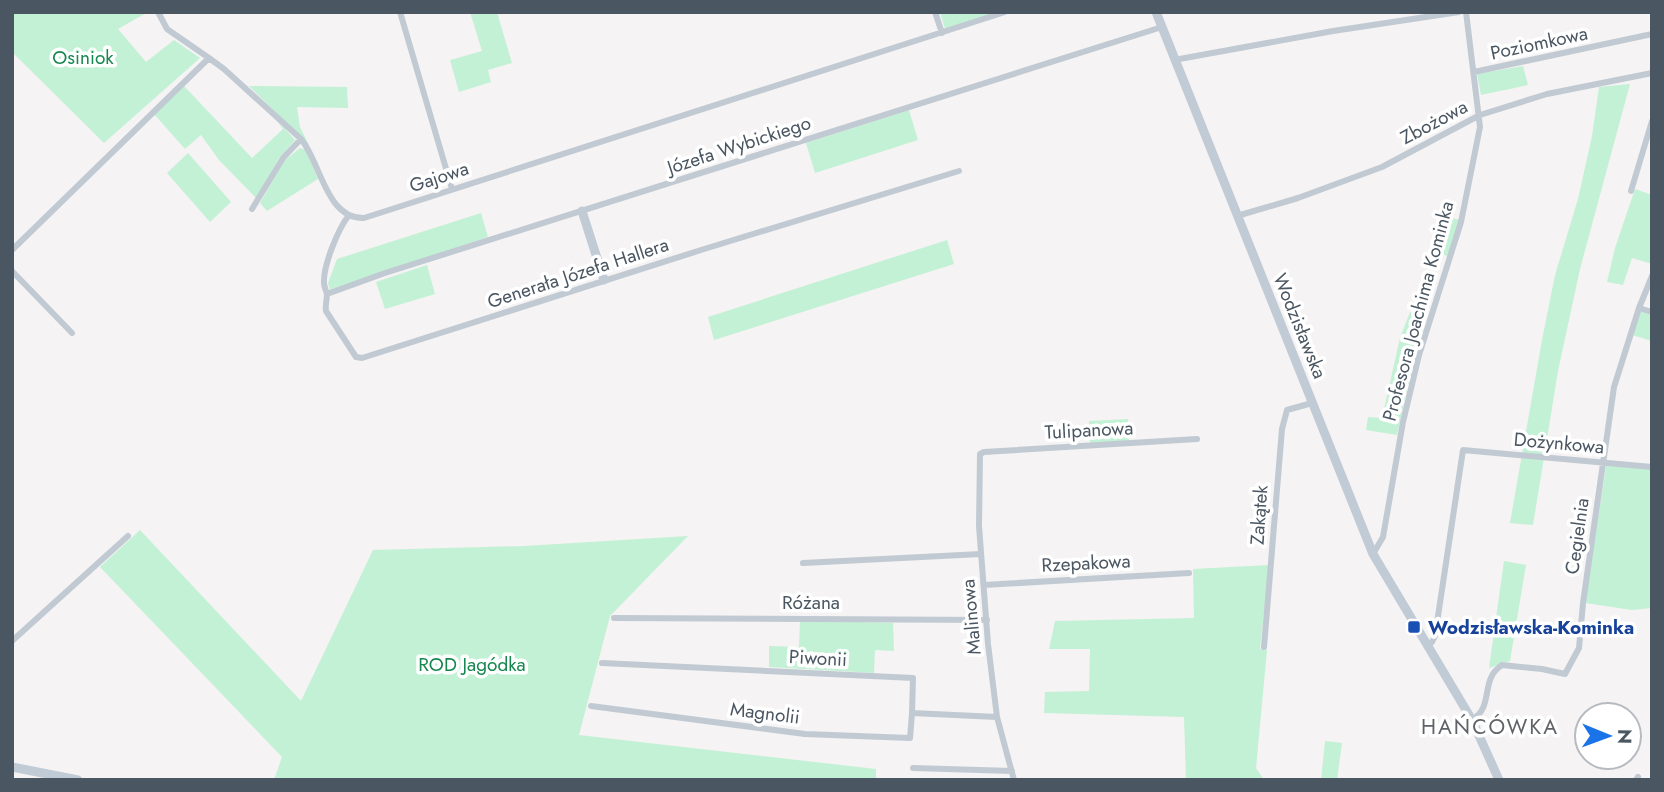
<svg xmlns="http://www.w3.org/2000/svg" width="1664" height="792" font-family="Jost,sans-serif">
	<rect width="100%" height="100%" fill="#f5f3f3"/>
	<path fill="#c3f1d5" d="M12 12H148L118 29 146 62 174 40 200 58 104 143 12 52Z
		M470 12H497L512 63 488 70 491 82 459 92 450 60 482 51Z
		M940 12H996L945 29Z
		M1523 66 1528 85 1481 95 1477 74Z
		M1630 84 1580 269 1558 371 1533 525 1510 523 1542 340 1555 275 1578 199 1592 136 1599 87Z
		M184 86 252 158 283 129 275 118 295 140 279 158 256 198 219 160 201 135 185 149 154 114Z
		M249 86 347 87 348 108 297 107 300 127 309 145Z
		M909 110 918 140 815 173 806 143Z
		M300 148 306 150 318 179 267 211 260 203 284 161Z
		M188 153 231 202 210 222 167 173Z
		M1635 189 1652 195V264L1632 258 1623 285 1607 282 1615 248Z
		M481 213 488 237 330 290 328 283 337 259Z
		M1440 215 1460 220 1448 256 1429 252Z
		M947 240 954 264 714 340 708 317Z
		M427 265 435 294 385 309 376 282Z
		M1641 311 1652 315V341L1632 335Z
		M1410 312 1426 318 1412 367 1397 435 1366 430 1368 417 1382 418 1400 338Z
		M1128 419 1129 441 1090 443 1089 421Z
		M1607 461 1652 466V608L1632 610 1585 603Z
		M140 530 301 701 373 550 524 546 688 536 610 616 579 735 876 769V780H274L282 757 100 567Z
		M1504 561 1526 565 1510 661 1489 668Z
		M1269 565 1260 649 1267 650 1256 768 1264 780H1186L1184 717 1044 713 1045 692 1089 691 1090 649H1049L1055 621 1194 618 1193 569Z
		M800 620 893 623 894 651 875 650 874 673 769 667V646L799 647Z
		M1325 741 1342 743 1337 780H1321Z"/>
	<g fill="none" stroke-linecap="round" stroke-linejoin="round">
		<path stroke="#c1cad2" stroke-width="6" d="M158 12 167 29 209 58
			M400 12 452 189
			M935 12 942 33
			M1174 60 1333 31 1459 12
			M1474 72 1652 34
			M1631 191 1652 121
			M252 209 283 158 301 139
			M349 215C338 229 323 266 324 283 324 287 326 290 327 294 327 300 325 305 326 311L356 357 362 358 701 250 959 171
			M1237 216 1298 198 1382 167 1480 115 1547 94 1652 73
			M12 250 209 58 224 69 301 139C321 163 326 219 364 218L1005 12
			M12 271 72 333
			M327 294 385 273 1162 27
			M1639 308 1652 312
			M1373 554 1383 537 1403 422 1419 355 1461 222 1480 127 1466 12
			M803 563 981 554
			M984 585 1189 573
			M614 618 987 620
			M12 641 128 536
			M1427 646 1432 642 1435 636 1463 450 1652 467
			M1264 647 1282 429 1287 410 1312 403
			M602 663 913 678 912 713 997 717
			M591 706 805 734 910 738 912 713
			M1472 720C1495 706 1479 680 1502 665L1542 669 1565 674 1579 648 1583 603 1614 387 1639 308 1652 276
			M913 768 1012 771
			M1014 780 997 717 988 644 979 526 980 454 984 452 1197 439
			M1636 780 1638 777"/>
		<path stroke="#c1cbd6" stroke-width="9" d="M1156 12 1373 554 1472 720 1499 780
			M582 211 604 280
			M12 767 78 780"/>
	</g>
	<rect fill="#1a4fb4" stroke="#fff" stroke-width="2.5" x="1407" y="620" width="14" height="14" rx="3.5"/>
	<g text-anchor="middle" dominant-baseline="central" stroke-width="7" stroke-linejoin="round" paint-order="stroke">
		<g font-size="19" fill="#4a5661" stroke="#fff">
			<text transform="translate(1539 43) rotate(-12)">Poziomkowa</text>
			<text transform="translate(1434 122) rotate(-28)">Zbożowa</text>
			<text transform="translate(739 145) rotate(-18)">Józefa Wybickiego</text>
			<text transform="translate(439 177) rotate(-18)">Gajowa</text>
			<text transform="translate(578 273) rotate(-18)">Generała Józefa Hallera</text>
			<text transform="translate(1418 311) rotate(-75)">Profesora Joachima Kominka</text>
			<text transform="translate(1300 326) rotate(68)">Wodzisławska</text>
			<text transform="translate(1089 430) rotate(-3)">Tulipanowa</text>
			<text transform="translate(1559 443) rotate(5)">Dożynkowa</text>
			<text transform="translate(1259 515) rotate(-86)">Zakątek</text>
			<text transform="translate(1577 536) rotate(-82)">Cegielnia</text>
			<text transform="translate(1086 563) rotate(-3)">Rzepakowa</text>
			<text x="811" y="602">Różana</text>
			<text transform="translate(971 617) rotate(-95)">Malinowa</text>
			<text transform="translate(818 658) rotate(3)">Piwonii</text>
			<text transform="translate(765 713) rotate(7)">Magnolii</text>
		</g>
		<g font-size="19" fill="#17864f" stroke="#fff">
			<text x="83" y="57">Osiniok</text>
			<text x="472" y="664">ROD Jagódka</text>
		</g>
		<g font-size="19" font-weight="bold" fill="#164399" stroke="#fff" text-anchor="start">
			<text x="1428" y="627">Wodzisławska-Kominka</text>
		</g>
		<g font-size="21" letter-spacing="2" fill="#5f6368" stroke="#fff">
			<text x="1490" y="727">HAŃCÓWKA</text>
		</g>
	</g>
	<rect width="1664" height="792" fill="none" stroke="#4a5661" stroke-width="28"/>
	<g transform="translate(1608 736) rotate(91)"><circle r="33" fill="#ffffff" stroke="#b7bbc0" stroke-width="2"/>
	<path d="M0-5L12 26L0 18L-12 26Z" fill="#1a73e8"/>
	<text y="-10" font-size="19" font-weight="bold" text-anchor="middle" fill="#4a5661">N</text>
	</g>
</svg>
